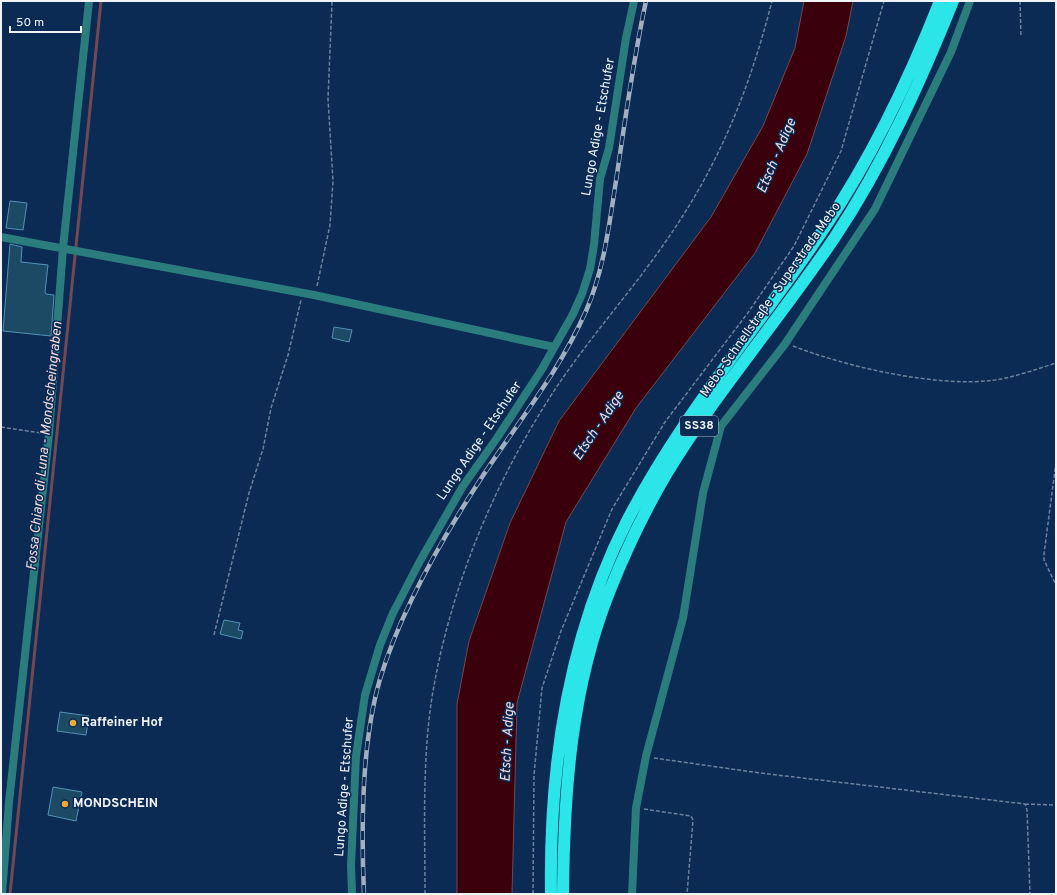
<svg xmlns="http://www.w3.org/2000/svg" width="1057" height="895" font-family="Overpass,sans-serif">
	<rect width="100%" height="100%" fill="#0b2b55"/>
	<path fill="#3a000b" stroke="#714952" d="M804 1H853L846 36 807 154 755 253 636 408 566 522 517 703 512 894H457V704L469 641 510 523 559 421 711 217 763 126 795 48Z"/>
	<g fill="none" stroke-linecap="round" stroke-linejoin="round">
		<path stroke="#714952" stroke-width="3" d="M10 894 101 1"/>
	</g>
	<path fill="#1c4a64" stroke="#5491b6" d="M10 201 27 203 23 230 6 228Z
		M10 244 22 247 21 262 48 265 45 292 46 294 54 295 51 336 3 331Z
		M334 327 352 330 349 342 332 338Z
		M224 620 240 623 238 630 243 631 241 639 220 634Z
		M60 712 89 716 86 735 57 731Z
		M53 787 82 792 76 821 48 815Z"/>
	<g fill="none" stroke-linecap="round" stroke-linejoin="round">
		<path stroke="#6d819b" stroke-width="1.5" stroke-dasharray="4 2" stroke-linecap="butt" d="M1020 1 1021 37
			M317 286 330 225 333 181 328 99 332 2
			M793 346C847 367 938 388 995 380 1015 377 1037 369 1056 363
			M1 427 41 433
			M1056 462 1044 554V560L1056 585
			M214 635 249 493 263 449 271 408 288 355 301 300
			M654 758 760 773 1025 804 1027 810 1030 894
			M1025 804 1056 805
			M644 809 691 816 693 820 687 894
			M425 894C425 829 422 762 432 697 449 594 489 494 545 405 579 350 622 303 659 251 716 172 748 95 772 1
			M533 894 534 775 542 688 561 631 612 509 665 422 747 314 794 246 841 151 884 1"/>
		<path stroke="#2b7c7d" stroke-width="8" d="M1 237 314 295 554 347
			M2 894 9 802 49 434 63 248 89 1
			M352 894 351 866 356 756 365 695 380 645 393 613 420 561 463 486 497 438 542 369 573 314 582 294 590 269 594 245 600 179 609 148 626 38 634 1
			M632 894 636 808 646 756 683 618 703 493 721 426 785 344 875 209 951 52 970 1"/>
		<path stroke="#2be5e9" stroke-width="12" d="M551 894C549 765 568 637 627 521 681 416 759 326 825 227 872 157 909 80 940 1
			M563 894C564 791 571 687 610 590 626 550 645 510 667 473 717 391 781 317 835 237 884 163 920 83 953 1"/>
		<defs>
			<path id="rail" d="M364 894C361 827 361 744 380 679 401 609 444 535 484 474 519 421 560 370 586 311 604 270 609 225 616 181 625 121 633 61 646 1"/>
		</defs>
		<use href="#rail" stroke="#a2afc1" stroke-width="4.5"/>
		<use href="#rail" stroke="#0b2b55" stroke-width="3" stroke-dasharray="9" stroke-linecap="butt"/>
	</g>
	<g fill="#ebaa39" stroke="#0b2b55" stroke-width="1.5">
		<circle cx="73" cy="723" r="4"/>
		<circle cx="65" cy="804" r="4"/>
	</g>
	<g text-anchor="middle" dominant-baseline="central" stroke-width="3" stroke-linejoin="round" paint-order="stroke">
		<rect fill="#0b2b55" stroke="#abb8c8" stroke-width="1" x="680" y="416" width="38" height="20" rx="3"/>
		<g font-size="12" font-weight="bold" fill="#f0f4f9">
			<text x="699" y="426">SS38</text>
		</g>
		<g font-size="13" fill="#f0f4f9" stroke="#0b2b55">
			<text transform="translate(599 127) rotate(-80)">Lungo Adige - Etschufer</text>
			<text transform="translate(771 300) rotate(-55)">Mebo-Schnellstraße - Superstrada Mebo</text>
			<text transform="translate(480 441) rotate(-56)">Lungo Adige - Etschufer</text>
			<text transform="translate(345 787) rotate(-86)">Lungo Adige - Etschufer</text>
		</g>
		<g font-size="13" font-weight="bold" fill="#f0f4f9" stroke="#0b2b55" text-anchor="start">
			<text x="81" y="723">Raffeiner Hof</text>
			<text x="73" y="804">MONDSCHEIN</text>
		</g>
		<g font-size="14" font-style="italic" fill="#f4dbdb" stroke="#0b2b55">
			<text transform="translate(777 156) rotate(-67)">Etsch - Adige</text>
			<text transform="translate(599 426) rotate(-56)">Etsch - Adige</text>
			<text transform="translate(45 446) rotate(-84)">Fossa Chiaro di Luna - Mondscheingraben</text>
			<text transform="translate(508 742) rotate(-87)">Etsch - Adige</text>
		</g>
	</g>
	<rect width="1057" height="895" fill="none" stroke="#f0f4f9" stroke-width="4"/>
	<path d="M10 26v6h71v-6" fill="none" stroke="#f0f4f9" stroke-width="2"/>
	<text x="16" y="26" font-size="12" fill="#f0f4f9" stroke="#0b2b55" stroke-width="3" paint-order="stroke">50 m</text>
</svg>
